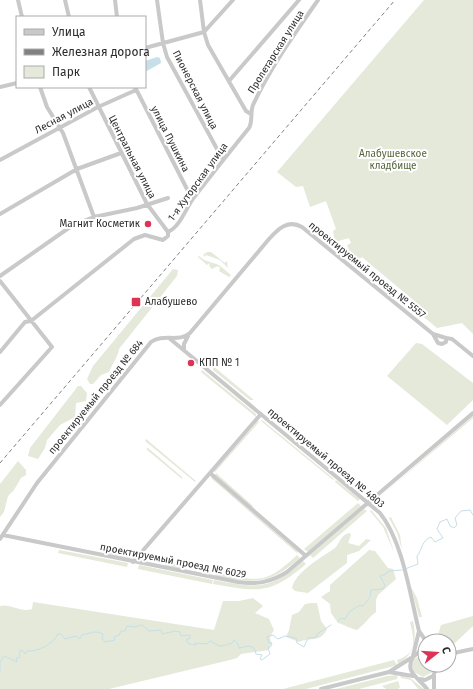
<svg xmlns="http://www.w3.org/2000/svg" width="473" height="689" font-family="'Fira Sans',sans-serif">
	<rect width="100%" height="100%" fill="#fff"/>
	<path fill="#e4e9da" d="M424 0H473V334L462 323 437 328 414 309 418 304 369 263 362 257 354 263 347 245 351 243 349 238 335 242 333 231 336 229 326 201 310 207 303 186 296 187 277 172Z
		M207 252H211L225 263 227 261 228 268 220 260 206 255 205 257 203 255Z
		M199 256 204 260 219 265 231 275 229 277 219 271 220 268 218 266 212 269 209 266 210 263 207 265 198 257Z
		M173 269 178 270 177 276 119 349C118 357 112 364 109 372L101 375 93 384H90L87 379 93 366Z
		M416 343 422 344 473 383V400L447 425 387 376Z
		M213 366 254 400H250L218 374 213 370Z
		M202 370 256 414V417L201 372Z
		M78 386H81L87 393 86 401 76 403 75 417 60 425 47 440 45 448 38 459 28 456 30 448Z
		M269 412 341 471 339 473 267 414Z
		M473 416V418L377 499Z
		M262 420 334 479 333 480 261 421Z
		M258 421 259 422 215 472 214 471Z
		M146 439 196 481 195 482 145 441Z
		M148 448 182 477V479L146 449Z
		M18 461 26 470V475L21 478 14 490 8 496 4 512 0 517V484Z
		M342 472 367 493 366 495 340 474Z
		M216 473 253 506 252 507 215 475Z
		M212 477 298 552 297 553 211 478Z
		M336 480 360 499 358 501 335 482Z
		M358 503 361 506 308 552 304 549Z
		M364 509 367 511 313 558 310 555Z
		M371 510 386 528 394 552 383 527 370 511Z
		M391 517 400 535 402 550 397 533 389 518Z
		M350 533 351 535 348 543 359 546 366 539 371 540 359 551 347 555V563L308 593 295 591 292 588C295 572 322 557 335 548 340 543 341 534 350 533Z
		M59 550 128 563 127 567 58 553Z
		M369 550 375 551 388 568 393 569 396 579 378 595 376 600V612C369 617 365 624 357 630 351 629 345 625 338 623L331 613 330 604 321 597 330 591V585Z
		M109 551 132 556 129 559 109 554Z
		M297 555 300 558C267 586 256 583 215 576L216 572C258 581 264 586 297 555Z
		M303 561 306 564C270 595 258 592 213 584L214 580C257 588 269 591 303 561Z
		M165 562 186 566 185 569 165 566Z
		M139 565 213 580 212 584 138 569Z
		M411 587 417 598 422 617H419Z
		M253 598 263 606 255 613 269 619 274 630 270 637 271 644 269 650 241 654 237 658 230 660 109 689H0V606C11 603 20 613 32 609L33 602 214 630 223 601H239Z
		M311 603H317L321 621 327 629C321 643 309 637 299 642L286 637 289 630 292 615 299 612 305 604Z
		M473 616V626L455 643 443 641 438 635 441 625Z
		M413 621C417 639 415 654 398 664L397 660C418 653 414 640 410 622Z
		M424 654 425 665 435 666 433 672 423 677 414 672 412 665 414 659Z
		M394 660 397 665 394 666 306 689H283Z
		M398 675 397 679 359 689H336L387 676Z
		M400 675 410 678 424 689H418L411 680 401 678Z
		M398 681 400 687 398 689H386L382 686Z"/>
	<path fill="#c6dfe9" d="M157 57 160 58 161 63 145 72V61Z"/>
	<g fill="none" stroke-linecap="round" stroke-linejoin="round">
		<path stroke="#c6dfe9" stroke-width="1" d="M405 569 418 564 417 556C423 549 421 541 431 537L435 542 443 538 437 529 440 522 447 519 450 526 454 528 457 525 455 518 461 511 470 510 473 515
			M338 621 341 618 345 619 349 612 360 605 363 606 370 597 371 590 383 589 385 585 380 576 381 575H384L389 571 402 570
			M0 671V662L4 656 17 662 16 658H19L20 651 22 650 25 654 27 651C38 652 53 644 58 634H61L65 639 76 636 80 639 82 635C91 633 95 630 103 634L102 638 105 642 115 640 114 637 119 635 121 631H125L127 626 134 627 142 625 149 631 161 630 162 634 175 631 180 632 181 636 190 635V638L186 640 189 644 196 645 195 643 207 644 210 641C221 646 218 648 232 643L234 640 238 644 239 648 249 646 254 648 256 654 262 655 260 659 262 660 270 654 268 648 272 645 271 642 269 643 267 637 273 635 278 639 285 636 296 638 297 643 304 647 308 638 317 637V634L331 625"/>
		<path stroke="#c9c9c9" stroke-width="4" d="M18 0 22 17
			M65 0 69 17
			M115 0 117 17
			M157 0 163 43 167 57 223 160
			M200 0 204 32 208 45 246 111 251 114
			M145 48 204 32 233 0
			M229 81 299 0
			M0 87 17 83
			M40 87 47 107 63 133 94 217
			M89 87 147 204 168 232
			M135 87 189 193 194 197
			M0 160 98 107 136 90
			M0 214 77 169 121 153
			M168 232C181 226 186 207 195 196 213 173 231 150 249 128 253 121 250 112 253 105 270 68 295 33 318 0
			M0 276 73 225 94 217 137 208 168 198
			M0 281 52 347 0 405
			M169 338 380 513C403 542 410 595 419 631L426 641
			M446 338 452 339 473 356
			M184 350V344L188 336
			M0 352 25 322 31 321 134 239 145 235 163 240 168 236V232
			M210 473 306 556
			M3 535 238 582C257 585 271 582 287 572L473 413
			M0 539 37 483 151 342C163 333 179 343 190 333L269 239C278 229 288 219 302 227L433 334 446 338V342L442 344 438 343 433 334
			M133 562 261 414
			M425 652H419L413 657C404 672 419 678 427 689
			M449 654 473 649
			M413 656 419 631
			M389 672 413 676
			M420 679 425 680 433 676 438 665
			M321 689 389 672 411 658
			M434 689V675"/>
		<path stroke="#818181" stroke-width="1" stroke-dasharray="4 3" stroke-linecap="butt" d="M0 463 395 0"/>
	</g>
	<g fill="#dd3454" stroke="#fff" stroke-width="1.5">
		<circle cx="148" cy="224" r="4"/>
		<rect x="131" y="297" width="10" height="10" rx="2"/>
		<circle cx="191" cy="363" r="4"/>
	</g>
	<g text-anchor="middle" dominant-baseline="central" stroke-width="4" stroke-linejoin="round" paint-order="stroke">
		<g font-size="10" fill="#2c2c2c" stroke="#fff">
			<text transform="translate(276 52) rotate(-58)">Пролетарская улица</text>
			<text transform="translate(195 90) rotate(63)">Пионерская улица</text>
			<text transform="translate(64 116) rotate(-28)">Лесная улица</text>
			<text transform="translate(170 139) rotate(63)">улица Пушкина</text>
			<text transform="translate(132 157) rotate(63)">Центральная улица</text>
			<text transform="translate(198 182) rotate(-54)">1-я Хуторская улица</text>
			<text transform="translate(367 270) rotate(39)">проектируемый проезд № 5557</text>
			<text transform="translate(96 397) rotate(-51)">проектируемый проезд № 684</text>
			<text transform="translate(326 458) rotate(40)">проектируемый проезд № 4803</text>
			<text transform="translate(173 561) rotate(11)">проектируемый проезд № 6029</text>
		</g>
		<g font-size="10" fill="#54653c" stroke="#fff">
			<text x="393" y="154">Алабушевское<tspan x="393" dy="12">кладбище</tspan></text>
		</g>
		<g font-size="10" fill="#2c2c2c" stroke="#fff" text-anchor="start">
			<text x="140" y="224" text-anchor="end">Магнит Косметик</text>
			<text x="145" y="302">Алабушево</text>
			<text x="199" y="363">КПП № 1</text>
		</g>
	</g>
	<rect x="16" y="16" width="130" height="72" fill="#ffffff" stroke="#ababab"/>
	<rect x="24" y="29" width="20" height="6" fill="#c9c9c9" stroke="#ababab"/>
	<text x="52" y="36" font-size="12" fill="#2c2c2c">Улица</text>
	<rect x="24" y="49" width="20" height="6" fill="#818181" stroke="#ababab"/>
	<text x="52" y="56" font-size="12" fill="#2c2c2c">Железная дорога</text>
	<rect x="24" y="66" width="20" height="12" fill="#e4e9da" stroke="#ababab"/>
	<text x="52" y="76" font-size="12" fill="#2c2c2c">Парк</text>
	<g transform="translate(437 653) rotate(73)"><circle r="19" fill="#ffffff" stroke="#ababab"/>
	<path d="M0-3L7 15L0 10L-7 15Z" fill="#dd3454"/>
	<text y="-6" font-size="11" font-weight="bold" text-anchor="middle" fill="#2c2c2c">С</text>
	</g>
</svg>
